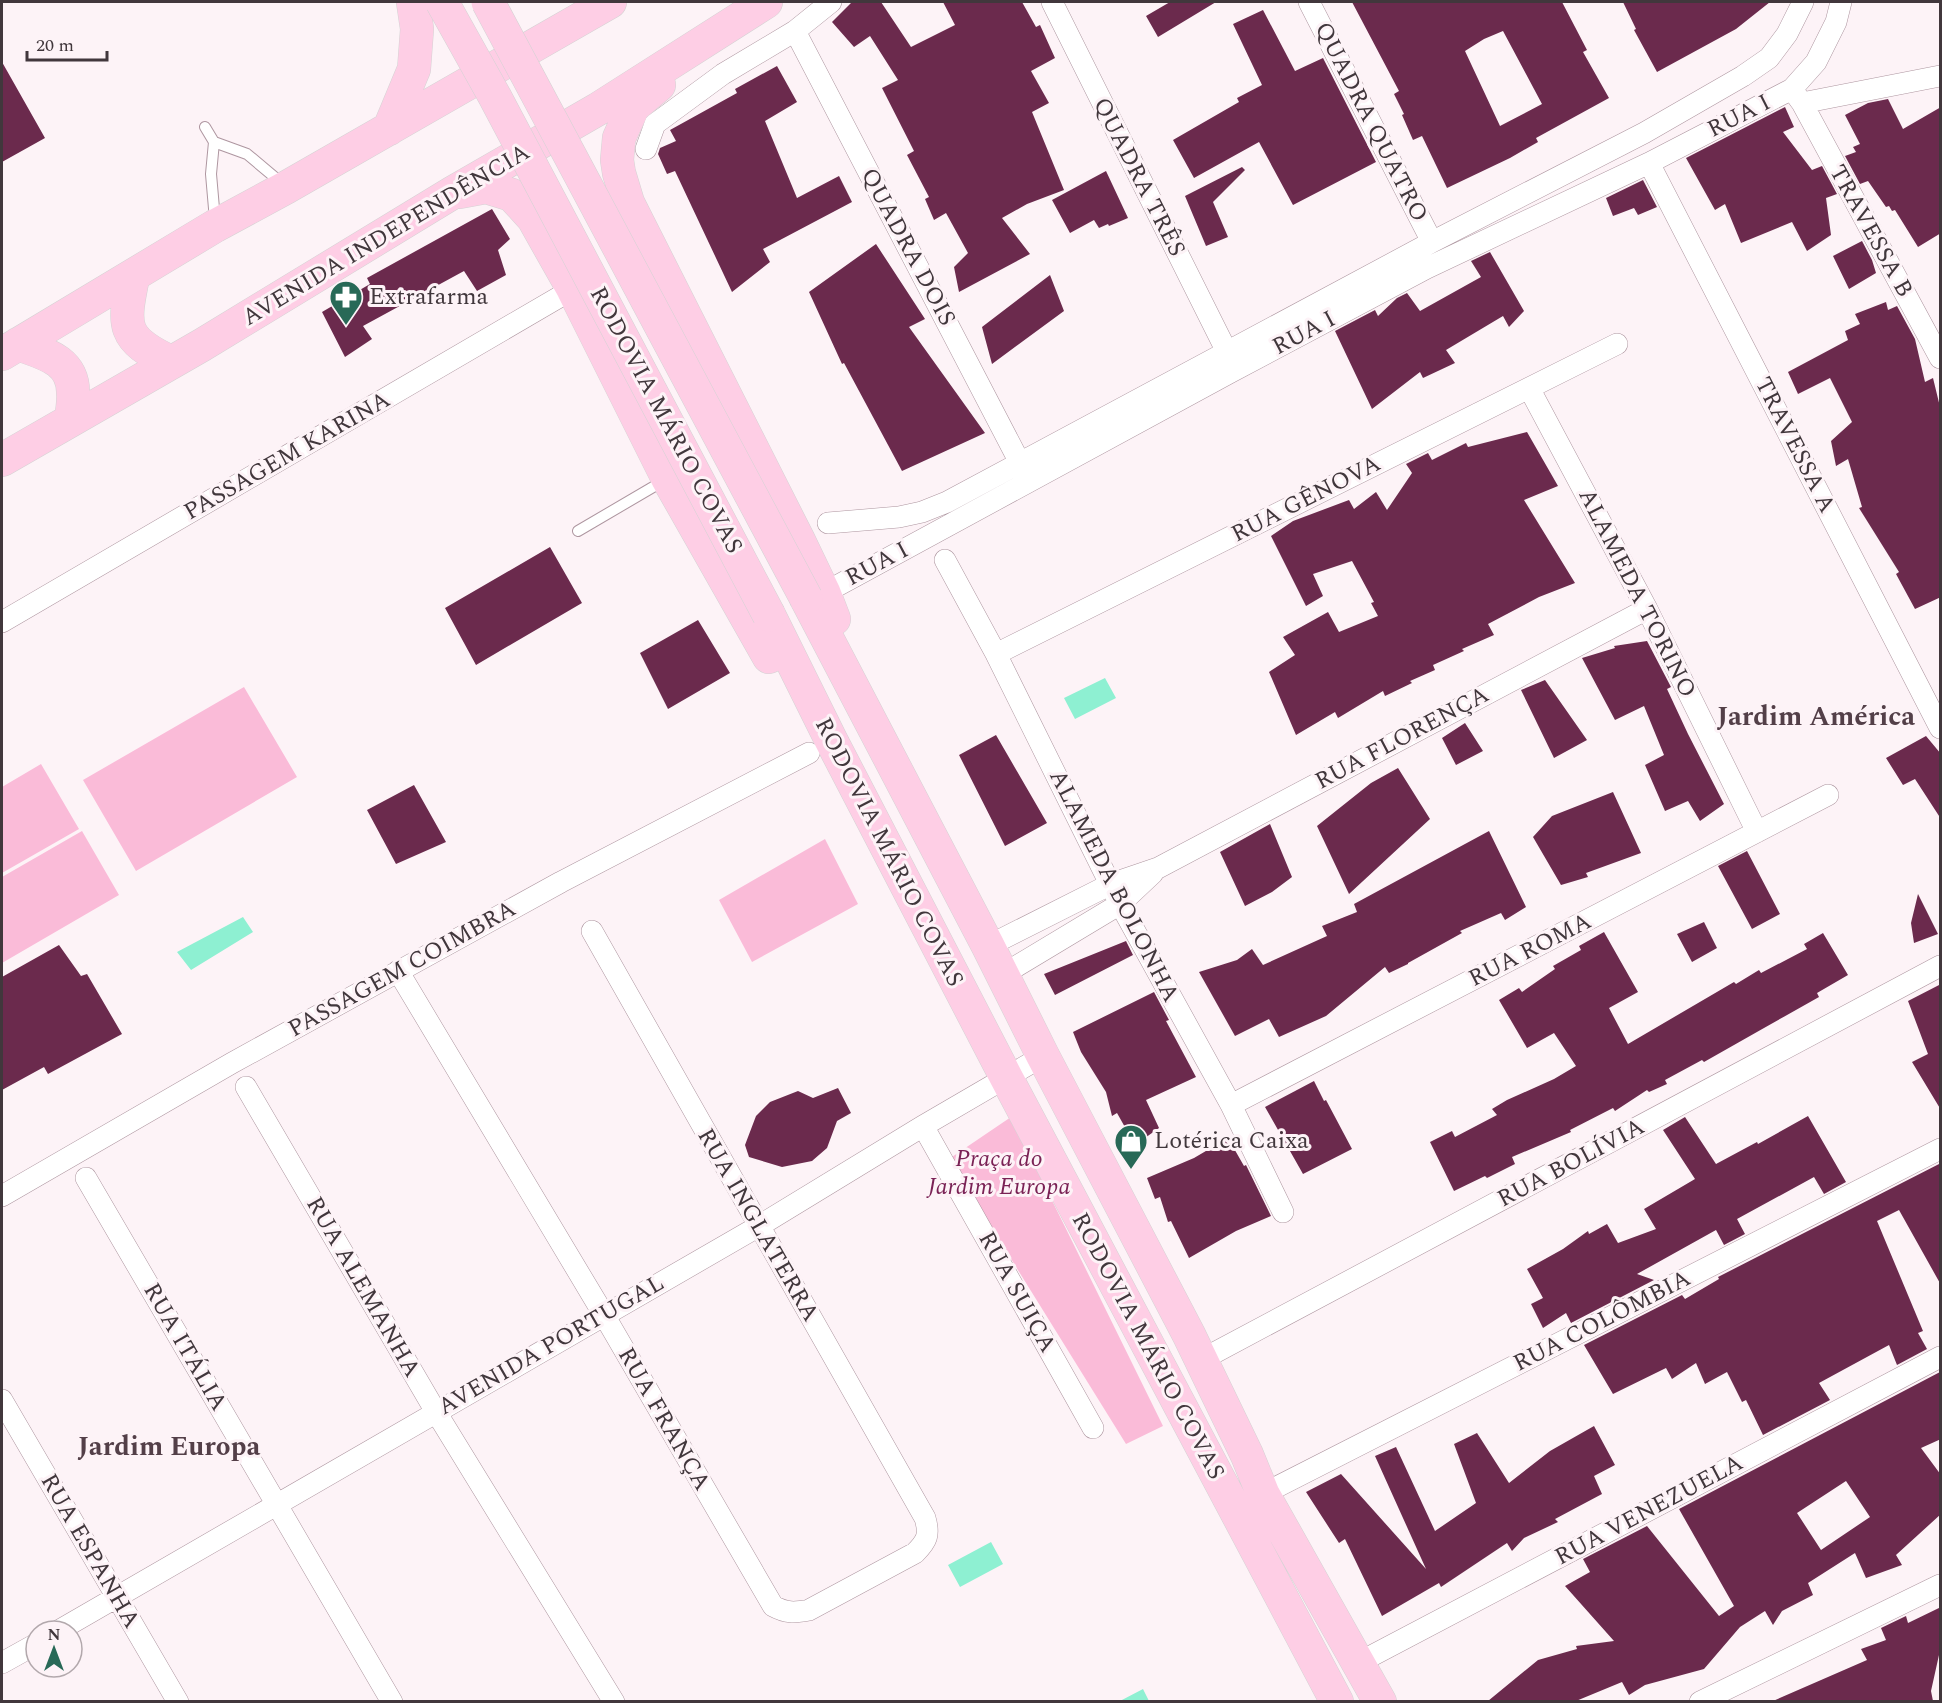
<svg xmlns="http://www.w3.org/2000/svg" width="1942" height="1703" font-family="Spectral,serif">
	<rect width="100%" height="100%" fill="#fdf3f7"/>
	<path fill="#fabbd8" d="M244 687 297 777 136 871 83 780Z
		M41 764 79 829 2 873V787Z
		M82 831 119 895 2 963V877Z
		M825 839 858 904 752 962 719 900Z
		M1011 1117 1163 1426 1126 1444 949 1159Z"/>
	<path fill="#8ef0d2" d="M1105 678 1116 698 1075 719 1064 698Z
		M243 917 253 932 191 970 177 952Z
		M991 1542 1003 1564 960 1587 948 1565Z
		M1143 1689 1149 1701H1120Z"/>
	<path fill="#6b2a4d" fill-rule="evenodd" d="M852 2H881L911 47 955 25 943 2H1022L1036 27 1040 25 1055 58 1031 71 1049 103 1032 112 1064 190 1027 204 1002 218 1030 254 959 292 954 267 968 253 946 213 934 220 925 199 929 197 907 155 914 151 882 88 898 80 870 36 854 47 832 22Z
		M1170 2H1216L1158 37 1146 16Z
		M1352 2H1562L1587 50 1583 52 1609 98 1536 138 1538 142 1510 158 1447 188 1422 136 1413 140 1402 115 1404 114 1394 94 1399 91ZM1503 31 1542 104 1500 126 1465 51 1484 39Z
		M1623 2H1770L1736 29 1657 72 1634 30 1636 29Z
		M1263 10 1295 71 1323 58 1376 162 1293 205 1259 142 1194 178 1173 140 1239 102 1237 98 1262 85 1233 24Z
		M2 62 45 138 2 162Z
		M777 66 797 102 765 121 797 198 839 176 852 202 763 249 770 262 732 292 675 171 667 174 658 154 660 148 676 141 670 130 737 93 735 89Z
		M1888 99 1903 129 1941 107V233L1918 247 1895 210 1892 211 1889 206 1886 207 1868 181 1860 184 1845 156 1856 152 1853 147 1860 144 1845 115 1868 103Z
		M1785 107 1794 127 1783 132 1812 170 1822 166 1837 194 1826 198 1831 235 1807 251 1792 222 1741 243 1725 204 1715 210 1686 158Z
		M1242 167 1245 170 1213 202 1228 237 1206 246 1185 196Z
		M1106 171 1128 218 1109 226 1108 224 1099 228 1094 220 1070 233 1052 200Z
		M1643 180 1657 207 1638 215 1634 208 1613 216 1606 198Z
		M492 209 510 239 498 250 506 275 477 291 464 271 363 326 372 339 345 357 322 312 370 284 367 278Z
		M1862 241 1872 260 1876 273 1849 289 1833 256Z
		M876 244 925 319 909 327 985 433 902 471 844 363 842 364 809 292Z
		M1490 252 1524 311 1509 327 1503 316 1446 350 1455 363 1423 378 1420 372 1372 409 1335 331 1375 310 1378 316 1397 298 1407 293 1420 311 1481 277 1471 261Z
		M1050 275 1064 311 992 364 982 327Z
		M1886 302 1888 310 1897 306 1915 339 1925 382 1933 378 1941 411V597L1915 609 1896 574 1899 572 1859 508 1862 507 1848 459 1836 466 1831 441 1852 422 1830 378 1798 394 1788 372 1848 340 1845 331 1860 324 1855 314Z
		M1527 432 1558 486 1524 500 1575 583 1539 597 1488 624 1494 635 1462 649 1464 651 1433 665 1435 670 1410 681 1412 683 1385 696 1383 691 1338 718 1335 712 1296 735 1269 672 1295 655 1283 637 1328 612 1339 632 1378 616 1371 603 1374 602 1352 561 1313 574 1323 596 1306 606 1271 536 1293 521 1349 500 1354 509 1376 492 1387 510 1412 473 1406 464 1428 453 1432 460 1466 443 1468 447Z
		M550 547 582 603 476 665 445 608Z
		M698 620 730 673 668 709 640 653Z
		M1647 641 1671 687 1667 689 1688 734 1724 804 1700 821 1688 801 1665 811 1645 765 1664 755 1644 706 1615 720 1582 658 1615 648 1614 646Z
		M1545 680 1587 740 1554 758 1521 690Z
		M1465 723 1483 751 1456 765 1442 738Z
		M996 735 1047 823 1005 846 959 755Z
		M1926 736 1941 754V819L1915 779 1903 785 1886 758Z
		M1398 768 1430 819 1349 894 1317 826 1371 783Z
		M414 785 446 842 396 864 367 810Z
		M1613 792 1641 853 1586 873 1588 877 1561 885 1533 837 1552 816Z
		M1270 824 1292 877 1272 892 1245 906 1220 852Z
		M1489 831 1526 907 1505 920 1501 913 1460 931 1462 933 1408 963V964L1389 973 1385 967 1326 1016 1279 1037 1269 1019 1235 1036 1199 972 1237 960 1252 949 1263 965 1327 936 1322 926 1357 912 1354 904Z
		M1747 851 1780 914 1752 929 1718 866Z
		M1918 894 1938 934 1914 943 1911 923Z
		M1704 922 1717 948 1692 962 1677 934Z
		M1604 932 1638 992 1609 1008 1628 1044 1734 982 1736 984 1759 970 1761 973 1807 949 1804 944 1823 933 1848 975 1817 993 1819 997 1764 1028 1704 1062 1702 1060 1665 1080 1667 1084 1649 1092 1647 1090 1615 1111 1613 1108 1570 1130 1571 1132 1512 1157 1515 1164 1487 1178 1485 1176 1454 1191 1430 1142 1452 1131 1455 1137 1497 1115 1492 1109 1507 1100 1554 1079 1576 1066 1554 1033 1527 1048 1499 1000 1519 988 1522 992 1555 969 1553 966 1581 950 1579 946Z
		M1126 941 1133 955 1055 995 1044 974Z
		M59 945 81 976 87 974 122 1034 48 1074 44 1067 2 1090V977Z
		M1941 984V1110L1912 1062 1928 1054 1908 1001Z
		M1154 992 1169 1020 1166 1021 1196 1077 1146 1100 1159 1128 1135 1145 1117 1113 1112 1116 1106 1092 1081 1052 1073 1032Z
		M1314 1081 1324 1101 1326 1100 1352 1149 1303 1174 1265 1107Z
		M838 1088 851 1113 837 1121 827 1148 812 1161 782 1167 749 1157 745 1145 756 1116 770 1102 798 1091 813 1098Z
		M1808 1116 1846 1182 1824 1194 1814 1177 1737 1219 1745 1234 1724 1245 1716 1230 1637 1274 1654 1280 1571 1323 1566 1313 1543 1328 1531 1304 1543 1298 1527 1269 1563 1249 1588 1231 1589 1234 1607 1224 1618 1243 1656 1229 1644 1209 1695 1179 1663 1130 1685 1117 1716 1164 1757 1142 1758 1144Z
		M1228 1138 1244 1166 1246 1165 1271 1216 1236 1231 1189 1258 1171 1221 1168 1222 1160 1197 1155 1199 1147 1178 1194 1158Z
		M1941 1163V1285L1899 1210 1877 1221 1923 1331 1918 1333 1927 1349 1897 1365 1889 1345 1819 1383 1830 1400 1763 1435 1746 1400 1742 1402 1727 1372 1705 1384 1696 1363 1672 1379 1666 1368 1613 1394 1584 1345 1682 1295 1685 1299 1719 1279 1718 1277Z
		M1940 1372 1941 1439 1921 1448 1941 1475V1514L1896 1555 1902 1565 1866 1578 1855 1553 1808 1583 1813 1595 1782 1611 1773 1625 1765 1611 1740 1627 1704 1669 1645 1685 1629 1695 1622 1682 1576 1701H1488L1538 1660 1577 1649 1576 1646 1614 1641 1565 1586 1590 1572 1583 1559 1647 1526 1719 1616 1734 1606 1679 1509ZM1846 1481 1870 1517 1821 1550 1797 1513Z
		M1594 1426 1615 1465 1594 1476 1602 1494 1555 1519 1558 1522 1524 1538 1512 1551 1507 1543 1441 1587 1439 1583 1382 1616 1345 1539 1339 1543 1306 1492 1341 1474 1426 1569 1375 1456 1396 1447 1435 1531 1476 1503 1454 1444 1477 1433 1509 1483 1550 1451Z
		M1941 1607V1646L1931 1691 1933 1701H1773L1867 1660 1861 1649 1886 1640 1881 1628 1906 1616 1908 1623Z"/>
	<g fill="none" stroke-linecap="round" stroke-linejoin="round">
		<defs>
			<path id="lane" d="M205 127 214 142 211 174 215 220
				M214 142 247 154 284 185
				M578 531 665 480"/>
			<path id="street" d="M1052 2 1227 352
				M1309 2 1432 242
				M795 31 1020 463
				M1794 92 1802 103 1940 76
				M1802 103 1940 358
				M646 149 655 124 723 74 795 31 831 2
				M1649 163 1940 728
				M1529 388 1647 609 1757 832
				M828 523 899 517 922 512 947 502 1432 242 1644 133 1743 76 1769 58 1787 34 1803 2
				M945 560 996 654 1120 904 1231 1105 1283 1212
				M824 593 1231 372 1427 268 1649 163 1792 89 1816 62 1836 22 1841 2
				M2 622 573 289
				M996 654 1617 344
				M988 946 1111 884 1158 868 1647 609
				M398 971 604 1315 773 1606C786 1613 794 1613 809 1610L915 1553C927 1541 930 1535 925 1518L592 931
				M1002 975 1120 904 1153 873
				M246 1087 436 1412 614 1702
				M1231 1105 1828 795
				M923 1126 1093 1428
				M86 1178 392 1702
				M2 1196 232 1063 561 882 809 753
				M1201 1360 1940 966
				M2 1400 178 1702
				M1263 1494 1940 1149
				M58 1631 759 1226 923 1126 1043 1056
				M2 1663 36 1644
				M1358 1663 1940 1357
				M1700 1702 1940 1585"/>
			<path id="primary" d="M659 85 633 107 619 138 617 160 619 173 628 203 799 541 824 593 834 619
				M389 129 414 69 417 29 413 2
				M459 192 486 187 512 195 533 218 573 289 668 479 769 657
				M133 277C123 326 121 339 171 362
				M18 344C42 353 73 359 73 392 74 401 72 411 71 420
				M2 354 215 226 287 187 610 2
				M2 460 202 345 452 193 598 109 766 2
				M806 598 988 946 1043 1056 1189 1335 1247 1455 1263 1494 1380 1702
				M769 615 831 740 1006 1077 1337 1702"/>
		</defs>
		<use href="#lane" stroke="#ae96a0" stroke-width="12"/>
		<use href="#street" stroke="#ae96a0" stroke-width="22"/>
		<use href="#primary" stroke="#d5d3d4" stroke-width="34"/>
		<use href="#lane" stroke="#fff" stroke-width="10"/>
		<use href="#street" stroke="#fff" stroke-width="21"/>
		<use href="#primary" stroke="#fecee5" stroke-width="33"/>
		<defs>
			<path id="primary-bridge" d="M442 2 495 97 769 615
				M488 2 806 598"/>
		</defs>
		<use href="#primary-bridge" stroke="#d5d3d4" stroke-width="34" stroke-linecap="butt"/>
		<use href="#primary-bridge" stroke="#fecee5" stroke-width="33"/>
	</g>
	<defs>
		<symbol id="pharmacy-pin" viewBox="-11 -11 22 30"><path d="M0 17L-7.5 6A9.5 9.5 0 1 1 7.5 6Z" fill="#286957" stroke="#fdf3f7"/><path d="M-2-6h4v4h4v4h-4v4h-4v-4h-4v-4h4Z" fill="#fff"/></symbol>
		<symbol id="shop-pin" viewBox="-11 -11 22 30"><path d="M0 17L-7.5 6A9.5 9.5 0 1 1 7.5 6Z" fill="#286957" stroke="#fdf3f7"/><path d="M-5-2.5h2.3a2.7 3.5 0 0 1 5.4 0H5L5.5 6h-11ZM-1.5-2.5h3a1.5 2.3 0 0 0-3 0Z" fill="#fff"/></symbol>
	</defs>
	<g fill-rule="evenodd">
		<use href="#pharmacy-pin" x="327" y="278" width="38" height="52"/>
		<use href="#shop-pin" x="1112" y="1122" width="38" height="52"/>
	</g>
	<g text-anchor="middle" dominant-baseline="central" stroke-width="6" stroke-linejoin="round" paint-order="stroke">
		<g font-size="24" fill="#41373c" stroke="#fdf3f7">
			<text transform="translate(1739 116) rotate(-27)">RUA I</text>
			<text transform="translate(1371 122) rotate(63)">QUADRA QUATRO</text>
			<text transform="translate(1139 177) rotate(63)">QUADRA TRÊS</text>
			<text transform="translate(1871 231) rotate(61)">TRAVESSA B</text>
			<text transform="translate(386 235) rotate(-31)">AVENIDA INDEPENDÊNCIA</text>
			<text transform="translate(908 247) rotate(62)">QUADRA DOIS</text>
			<text transform="translate(1304 333) rotate(-28)">RUA I</text>
			<text transform="translate(666 420) rotate(62)">RODOVIA MÁRIO COVAS</text>
			<text transform="translate(1795 445) rotate(63)">TRAVESSA A</text>
			<text transform="translate(287 456) rotate(-30)">PASSAGEM KARINA</text>
			<text transform="translate(1306 499) rotate(-27)">RUA GÊNOVA</text>
			<text transform="translate(877 564) rotate(-28)">RUA I</text>
			<text transform="translate(1637 593) rotate(63)">ALAMEDA TORINO</text>
			<text transform="translate(1402 738) rotate(-28)">RUA FLORENÇA</text>
			<text transform="translate(889 852) rotate(63)">RODOVIA MÁRIO COVAS</text>
			<text transform="translate(1114 886) rotate(63)">ALAMEDA BOLONHA</text>
			<text transform="translate(1530 950) rotate(-27)">RUA ROMA</text>
			<text transform="translate(402 969) rotate(-29)">PASSAGEM COIMBRA</text>
			<text transform="translate(1571 1163) rotate(-28)">RUA BOLÍVIA</text>
			<text transform="translate(758 1225) rotate(60)">RUA INGLATERRA</text>
			<text transform="translate(363 1287) rotate(60)">RUA ALEMANHA</text>
			<text transform="translate(1017 1292) rotate(61)">RUA SUIÇA</text>
			<text transform="translate(1602 1321) rotate(-27)">RUA COLÔMBIA</text>
			<text transform="translate(551 1345) rotate(-30)">AVENIDA PORTUGAL</text>
			<text transform="translate(1148 1346) rotate(62)">RODOVIA MÁRIO COVAS</text>
			<text transform="translate(185 1347) rotate(60)">RUA ITÁLIA</text>
			<text transform="translate(664 1419) rotate(60)">RUA FRANÇA</text>
			<text transform="translate(1649 1510) rotate(-28)">RUA VENEZUELA</text>
			<text transform="translate(90 1551) rotate(60)">RUA ESPANHA</text>
		</g>
		<g font-size="24" fill="#41373c" stroke="#fdf3f7" text-anchor="start">
			<text x="369" y="297">Extrafarma</text>
			<text x="1154" y="1141">Lotérica Caixa</text>
		</g>
		<g font-size="24" font-style="italic" fill="#7a2255" stroke="#fdf3f7">
			<text x="999" y="1159">Praça do<tspan x="999" dy="28">Jardim Europa</tspan></text>
		</g>
		<g font-size="27" font-weight="bold" fill="#533f48" stroke="#fdf3f7">
			<text x="1816" y="717">Jardim América</text>
			<text x="169" y="1447">Jardim Europa</text>
		</g>
	</g>
	<rect width="1942" height="1703" fill="none" stroke="#41373c" stroke-width="6"/>
	<g transform="translate(54 1649)"><circle r="28" fill="#fdf3f7" stroke="#b2a8ac" stroke-width="1.5"/>
	<path d="M0-4.5L10 22L0 15L-10 22Z" fill="#286957"/>
	<text y="-9" font-size="16" font-weight="bold" text-anchor="middle" fill="#41373c">N</text>
	</g>
	<path d="M27 51v9h80v-9" fill="none" stroke="#41373c" stroke-width="3"/>
	<text x="36" y="51" font-size="18" fill="#41373c" stroke="#fdf3f7" stroke-width="4.5" paint-order="stroke">20 m</text>
</svg>
